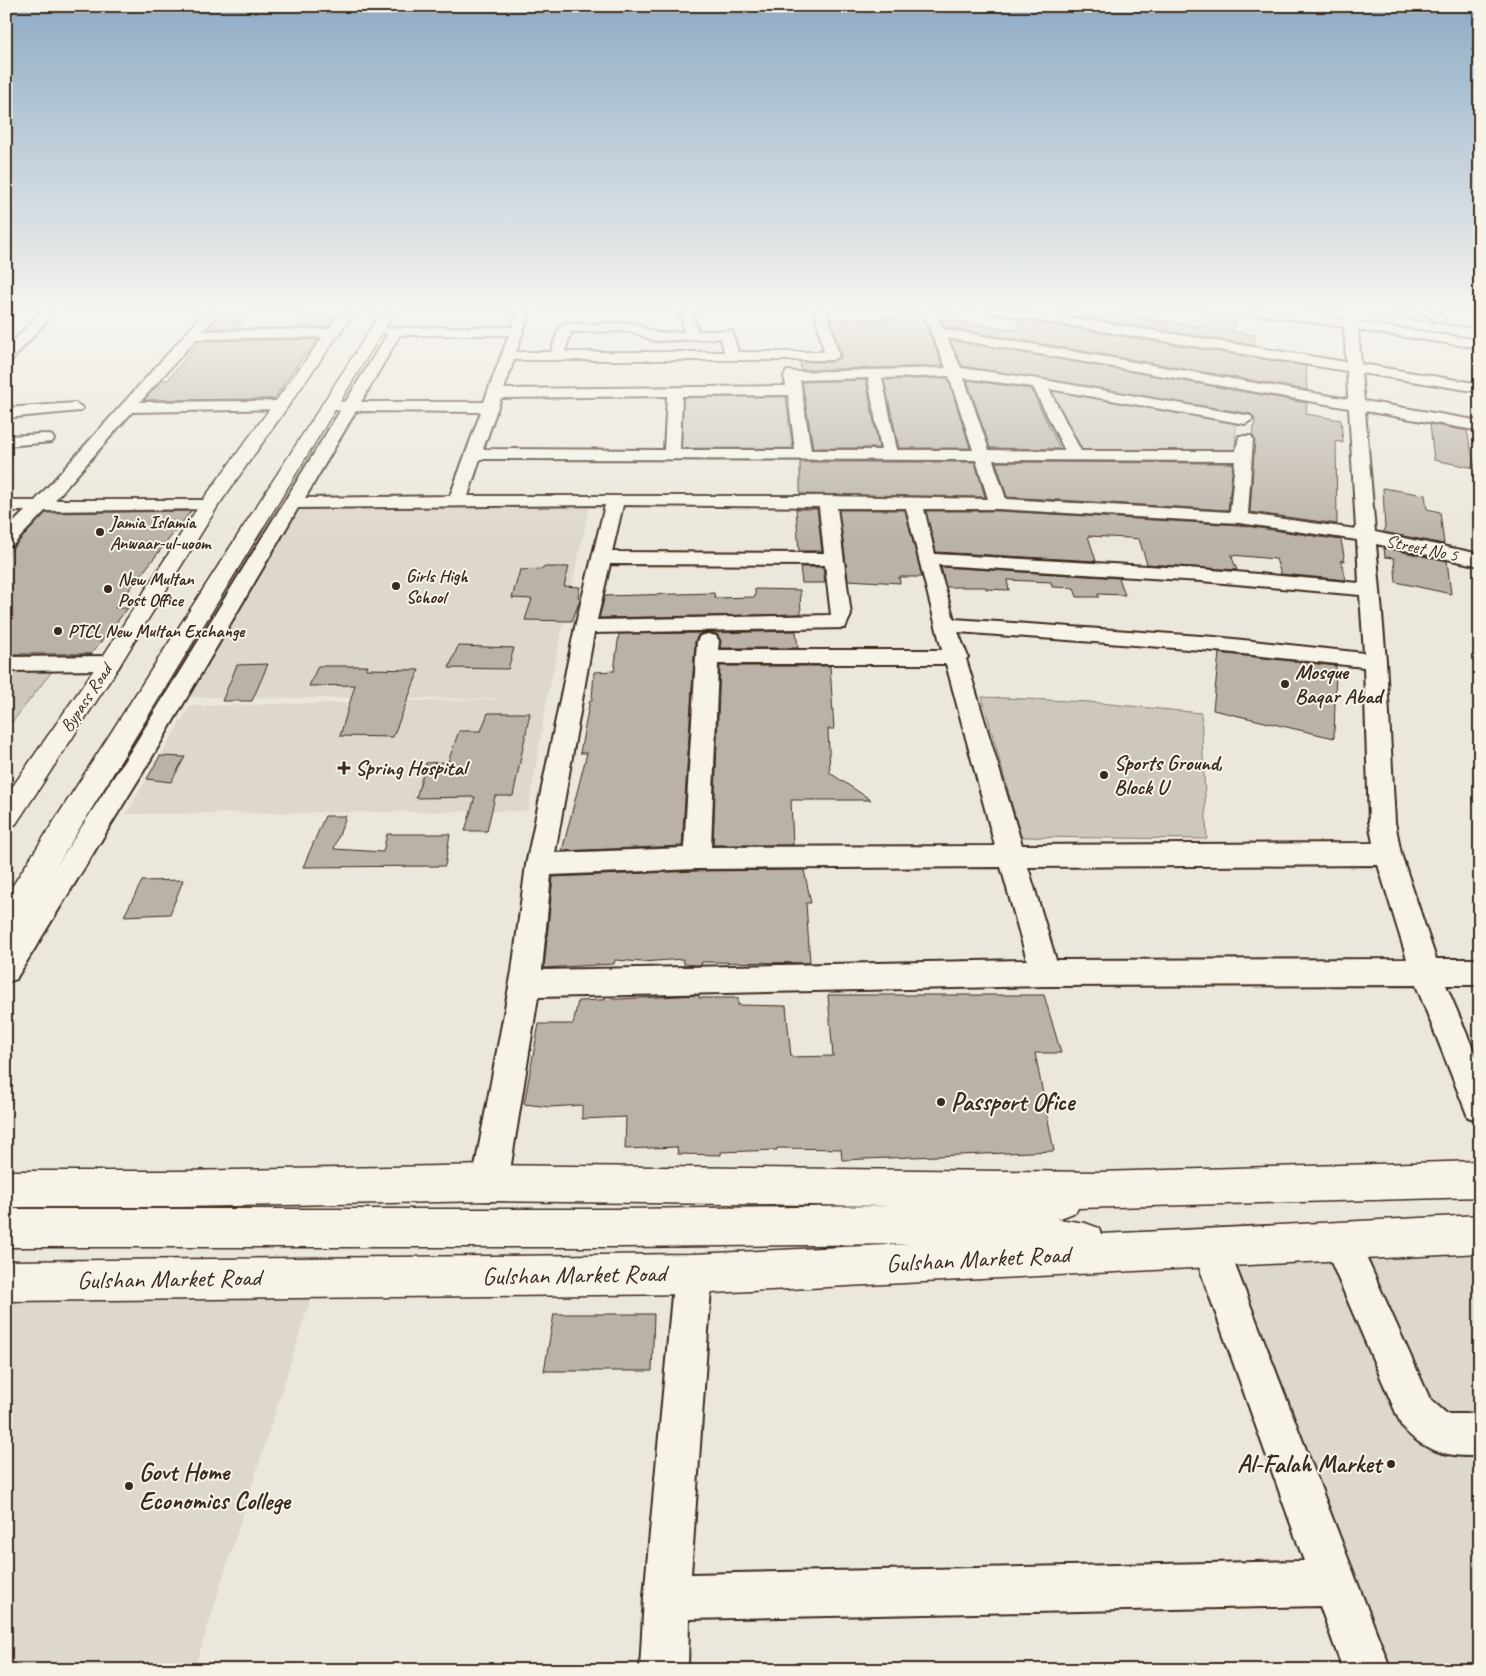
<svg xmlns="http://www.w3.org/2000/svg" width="1486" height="1676" font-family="Caveat,sans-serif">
	<rect width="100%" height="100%" fill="#ece7dc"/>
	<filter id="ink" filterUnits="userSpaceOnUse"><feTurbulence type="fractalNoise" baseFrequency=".02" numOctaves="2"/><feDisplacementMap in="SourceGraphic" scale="10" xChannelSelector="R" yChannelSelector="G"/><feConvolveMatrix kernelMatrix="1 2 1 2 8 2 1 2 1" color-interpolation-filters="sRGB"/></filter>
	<g filter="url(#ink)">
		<path fill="#ddd7cc" d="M590 504 547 699 528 811 126 814 190 706 516 699 170 697 288 508Z
			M1480 1252V1670H1379L1224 1259Z
			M313 1291 194 1670H6V1302Z"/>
		<path fill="#cec8bc" stroke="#84796d" d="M1046 389 1236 422 1235 452H1078Z
			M682 394H785L792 448H680Z
			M53 670 6 730V671Z
			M982 697 1089 702 1201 713 1207 839 1021 837Z"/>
		<path fill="#bab2a7" stroke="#3b2a1e" d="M224 308H252L238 323H242L236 329H207Z
			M320 308H341L328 327 296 328 313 309Z
			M1087 309 1203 327 1207 309 1236 313 1233 332 1255 335 1254 345 1083 318Z
			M893 316H922L943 366 801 370 800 362H832L841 357 831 320 894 319Z
			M941 319 1016 330 1022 320 1306 366 1307 390 944 327Z
			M319 339 308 354H305L274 399 144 400 162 380H168L199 341Z
			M950 340 1307 403 1306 414 1341 420 1343 443 1336 441 1337 524 1250 512 1255 439 1252 435 1255 420 1251 414 962 366Z
			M948 378 970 448H899L884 380Z
			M866 380 879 448H813L802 382Z
			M967 380 1031 389 1060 449 990 448Z
			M1430 424 1467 431 1475 468 1434 460Z
			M800 462H975L985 497 800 494Z
			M996 462 1233 463 1228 510 1007 497Z
			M1383 488 1425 495 1427 509 1440 512 1444 544 1383 532 1385 530Z
			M796 509H817L822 551H799Z
			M839 510H905L922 577H899L900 583 848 580Z
			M191 511 115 608H128L91 654H6V555L46 513Z
			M926 511H999L1239 525 1341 540 1345 561 1341 560 1346 580 1281 574 1276 559 1231 555 1237 570 1147 564 1139 539 1128 538 1088 536 1096 561 936 552Z
			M1384 548 1447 561 1451 594 1396 582 1394 558 1385 557Z
			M543 567H569L564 586 580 587 578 597H581L572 621 525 620 532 599 512 598 520 570 543 569Z
			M800 567H823L825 583H802Z
			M941 567 1119 578 1125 595 1098 594 1099 597H1077L1074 588 1052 587 1051 582 1007 580 1009 590 986 589V587H946Z
			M755 589 800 590 801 614 599 618 605 596 714 593 715 598 755 597Z
			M796 631 798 648H720L721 641 718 635 710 633Z
			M706 633 698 635 695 641 682 846 562 851 587 753H580L590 700H592L594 672 614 671 619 634Z
			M458 646 514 648 508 669 449 668Z
			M1219 653 1336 666 1334 738 1213 710Z
			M268 664 252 701H222L237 665Z
			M318 666H368L366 669 419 670 393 737 340 736 355 685 309 686Z
			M720 666H830L834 729H828L830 773 871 800H791L793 845H713Z
			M488 713H530L513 796H495L487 831H465L475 797 416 798 426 763 448 762 459 731H481Z
			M160 756 185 757 171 782 147 779Z
			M325 816H346L334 849 383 852 387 834H450L445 866 303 867Z
			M804 870 811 903H806L810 963 702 962 701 965H694L684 964 683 959 642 962 615 960 614 964 544 968 553 877 697 871Z
			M183 880 170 914 124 916 142 881Z
			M699 995V998H738V1005L786 1006 791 1057 833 1056 828 995H1044L1061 1053H1035L1054 1151 842 1160 841 1149 777 1148V1150L721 1152V1155L678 1154 677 1147 625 1149 626 1117 582 1119V1105L550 1107 524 1104 539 1024H573L578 1001Z
			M554 1314H654L652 1371H544Z"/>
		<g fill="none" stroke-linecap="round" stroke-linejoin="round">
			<defs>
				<path id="minor" d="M45 308H58L11 361 6 362V349Z
					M209 308H222L203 331 334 329 341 333 334 337 196 339 140 402 279 401 287 406 284 409 132 412 55 500H209L215 501 218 505 215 509 45 511 13 545 6 547V530L25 511H6V501H35Z
					M518 308H531L516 352H551L559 328 566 324 632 323 657 333 684 332 680 308H692L697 331H732L738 352H824L814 308H826L839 356 832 360H514L504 389 786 386 784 376 787 371 797 372 946 368 921 308H960L954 312 936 313 943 329 1348 399 1347 371 987 312 981 308H1013L1346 362 1344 327 1241 312 1235 308H1269L1344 320 1345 313H1355L1357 322 1480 340V348L1358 330 1361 364 1480 384V392L1361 373 1364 401 1480 421V431L1365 411 1375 532 1480 554V566L1376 544 1386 661 1395 822 1401 854 1436 959H1480V985H1446L1480 1065V1121L1468 1117 1416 985 1045 986 538 997 508 1183 502 1195 490 1201 478 1195 472 1183 512 971 526 865 575 627 605 505 298 508 148 764 16 979 6 983V944L130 752 340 411 332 409 329 406 332 403 346 401 387 335 382 331 384 328 512 327ZM630 331 655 341 721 338 724 352H565L571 332ZM400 335H509L484 402H361ZM947 338 1349 408 1356 529 1248 514 1253 439 1251 436H1239L1236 451H1081L1049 389 1245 424 1253 419 1251 416 1038 379 961 368ZM949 376 973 450H897L882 378ZM868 378 881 450H811L800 380ZM964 378 1033 387 1065 451 989 450ZM788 395 795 450H680L682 396ZM667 396 664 450 483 449 501 398ZM356 411 481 412 450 496 305 498ZM480 459 976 460 988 499 827 496H468ZM993 460 1235 461 1230 512 1006 499ZM623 505 819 507 824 553 612 552ZM837 508H906L942 650H718L719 641 716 636 708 634 700 636 697 641 684 848 555 853 594 633 845 628 851 615ZM924 509H999L1239 523 1357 540 1359 583 1201 569 935 554ZM610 564 825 565 831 615 597 620ZM938 565 1201 581 1360 595 1364 653 1215 637 954 619ZM958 632 1215 651 1364 667 1369 822 1373 843 1022 845 966 659 968 657ZM718 664H946L995 846 711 847ZM1378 865 1407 959 1056 960 1028 867ZM1001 867 1027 960 542 970 551 875 697 869Z
					M1417 308H1432L1445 319 1438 323Z
					M75 403 83 408 80 411 6 418V408Z
					M46 434 52 436 54 439 52 442 6 446V436Z
					M110 656 118 658 121 663 118 668 110 670 6 671V657Z
					M1340 1223 1353 1228 1430 1399 1447 1414H1480V1456C1448 1457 1424 1452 1402 1427L1322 1241 1327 1228Z
					M1210 1229 1223 1234 1228 1247 1391 1670H1343L1320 1606 689 1619 688 1670H640L644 1597 674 1274 680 1261 693 1255 706 1261 712 1274 691 1574 1304 1561 1192 1247 1197 1234Z"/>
				<path id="major" d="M344 308H357L218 506 118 668 16 824 6 827V796L102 658 202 501Z
					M384 308H397L17 931 6 935V896Z
					M1291 308H1328L1480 330V338L1297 312Z
					M1480 1161V1197L1078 1208 1076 1212 1058 1219 1085 1223 1099 1228 1101 1234 1480 1215V1253L693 1294 6 1301V1261L693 1254 909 1244 624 1247H6V1209H624L889 1206 490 1201 180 1207H6V1171H180L490 1165 1099 1172Z"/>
			</defs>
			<use href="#minor" stroke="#3b2a1e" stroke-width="4"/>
			<use href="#major" stroke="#3b2a1e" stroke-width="3"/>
			<use href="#minor" fill="#f7f3e8" fill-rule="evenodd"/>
			<use href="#major" fill="#f7f3e8" fill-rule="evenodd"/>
		</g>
	</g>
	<linearGradient id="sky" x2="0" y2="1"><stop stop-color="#8eacc6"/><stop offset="0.57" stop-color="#f6f4ef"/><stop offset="1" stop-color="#f6f4ef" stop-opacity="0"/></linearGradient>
	<rect width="1486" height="543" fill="url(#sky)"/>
	<g fill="#3b2a1e" stroke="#f7f3e8" stroke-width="2">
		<circle cx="100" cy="532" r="5"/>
		<circle cx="396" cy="586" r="5"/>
		<circle cx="108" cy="589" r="5"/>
		<circle cx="58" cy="631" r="5"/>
		<circle cx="1285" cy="684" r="5"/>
		<path d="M341.5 760.5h5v5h5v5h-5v5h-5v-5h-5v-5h5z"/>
		<circle cx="1104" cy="775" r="5"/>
		<circle cx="941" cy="1102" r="5"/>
		<circle cx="1391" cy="1464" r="5"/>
		<circle cx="129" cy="1486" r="5"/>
	</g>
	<g text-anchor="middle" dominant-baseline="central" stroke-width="4" stroke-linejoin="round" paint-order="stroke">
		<g font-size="18" font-weight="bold" fill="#3b2a1e" stroke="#f7f3e8" text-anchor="start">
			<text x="110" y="522">Jamia Islamia<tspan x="110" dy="21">Anwaar-ul-uoom</tspan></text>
			<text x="406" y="576">Girls High<tspan x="406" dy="21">School</tspan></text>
			<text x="118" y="579">New Multan<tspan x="118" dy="21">Post Office</tspan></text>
			<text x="68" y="631">PTCL New Multan Exchange</text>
		</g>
		<g font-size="18" fill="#3b2a1e" stroke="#f7f3e8">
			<text transform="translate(1422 548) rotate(12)">Street No 5</text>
			<text transform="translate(86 698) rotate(-56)">Bypass Road</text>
		</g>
		<g font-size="21" font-weight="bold" fill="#3b2a1e" stroke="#f7f3e8" text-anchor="start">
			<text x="1295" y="672">Mosque<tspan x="1295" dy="24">Baqar Abad</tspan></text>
			<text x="1114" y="763">Sports Ground,<tspan x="1114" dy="24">Block U</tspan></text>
			<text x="355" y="768">Spring Hospital</text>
		</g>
		<g font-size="25" font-weight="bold" fill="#3b2a1e" stroke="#f7f3e8" text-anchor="start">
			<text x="951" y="1102">Passport Ofice</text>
			<text x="1381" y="1464" text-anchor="end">Al-Falah Market</text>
			<text x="139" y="1472">Govt Home<tspan x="139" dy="29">Economics College</tspan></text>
		</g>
		<g font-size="25" fill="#3b2a1e" stroke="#f7f3e8">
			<text transform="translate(978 1259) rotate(-3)">Gulshan Market Road</text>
			<text transform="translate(574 1275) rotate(-1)">Gulshan Market Road</text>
			<text transform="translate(169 1279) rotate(-1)">Gulshan Market Road</text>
		</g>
	</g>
	<rect width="1486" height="1676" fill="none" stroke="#f7f3e8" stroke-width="25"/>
	<rect x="12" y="12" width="1461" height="1651" fill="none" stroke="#3b2a1e" stroke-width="2" filter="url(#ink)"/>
</svg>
